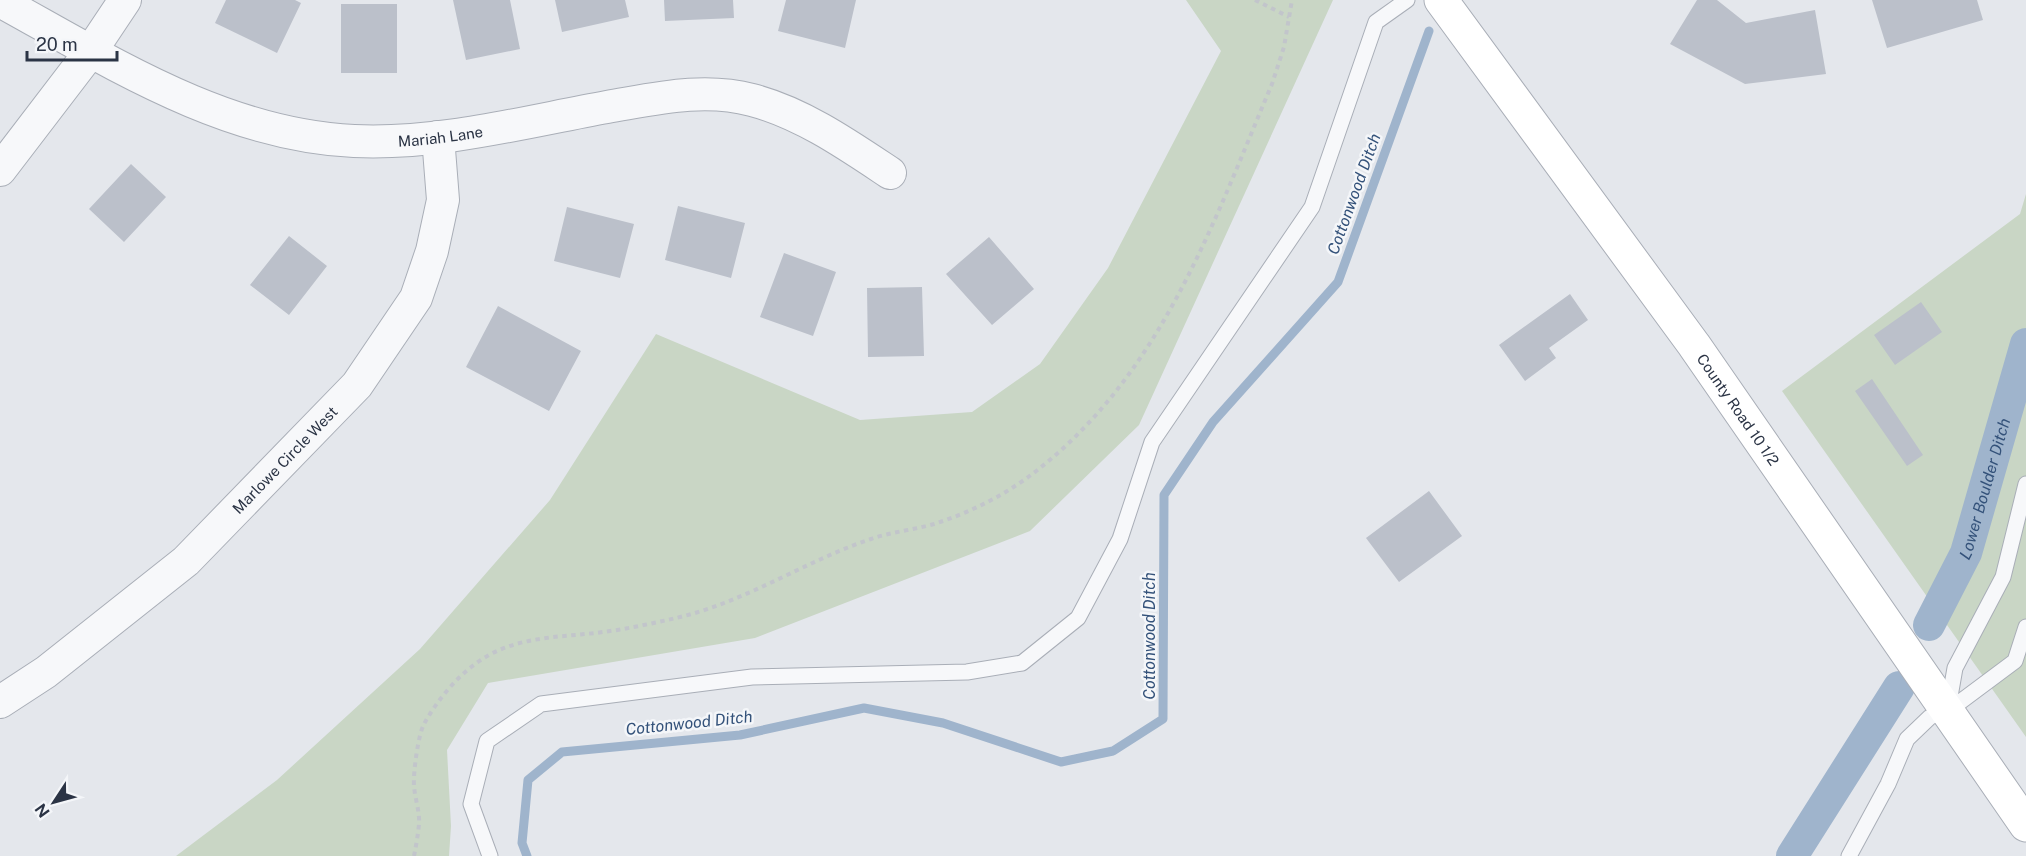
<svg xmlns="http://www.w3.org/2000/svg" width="2026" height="856" font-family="'Public Sans',sans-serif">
	<rect width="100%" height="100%" fill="#e4e7ec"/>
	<path fill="#c9d6c5" d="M1186 0H1333L1139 425 1030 531 755 638 488 683 447 750 451 826 449 856H176L277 780 420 649 550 500 656 334 860 420 972 412 1040 364 1108 268 1221 51Z
		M2026 194V737L1782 391 2020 214Z"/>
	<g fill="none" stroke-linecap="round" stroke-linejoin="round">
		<path stroke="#9fb4cc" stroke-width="9" d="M527 856 522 843 528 780 562 752 740 735 864 708 943 723 1061 762 1113 751 1163 719 1164 495 1213 422 1338 282 1429 31"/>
		<g stroke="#9fb4cc" stroke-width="32">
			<path id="s1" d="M1929 625 1966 553 2026 344"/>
			<path d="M1792 856 1899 687"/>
		</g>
	</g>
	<path fill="#bbc0ca" d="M226 0H295L301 3 277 53 215 23Z
		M453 0H510L520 49 466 60Z
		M555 0H625L629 17 562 32Z
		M664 0H733L734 18 665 21Z
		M786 0H856L845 48 778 31Z
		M1697 0H1717L1746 23 1815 10 1826 74 1745 84 1670 44Z
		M1872 0H1977L1983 20 1887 48Z
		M341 4H397V73H341Z
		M131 164 166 197 124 242 89 209Z
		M678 206 745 223 731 278 665 260Z
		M567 207 634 224 620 278 554 261Z
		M289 236 327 266 289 315 250 285Z
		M989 237 1034 289 992 325 946 274Z
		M784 253 836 272 813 336 760 317Z
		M922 287 924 356 868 357 867 288Z
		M1570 294 1588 320 1549 348 1556 358 1525 381 1499 345Z
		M1921 302 1942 332 1895 365 1874 335Z
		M498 306 581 351 549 411 466 367Z
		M1872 379 1923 455 1907 466 1855 391Z
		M1429 491 1462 536 1399 582 1366 538Z"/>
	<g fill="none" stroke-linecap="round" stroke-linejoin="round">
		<defs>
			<path id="lane" d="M1948 708 1955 668 2003 577 2026 484
				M490 856 471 804 487 741 541 704 752 677 967 672 1022 663 1078 618 1120 539 1152 442 1312 207 1376 22 1407 0
				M1849 856 1888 784 1907 739 1930 717 1948 711 2015 661 2026 627"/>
			<g id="street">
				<path id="s2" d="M0 1C111 62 224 135 354 141 438 145 524 122 607 107 655 99 703 87 752 100 802 113 848 145 890 173"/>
				<path d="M0 170 91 51 125 0"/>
				<path id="s3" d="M0 702 46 672 186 561 357 385 416 298 432 251 443 200 438 137"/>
			</g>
			<g id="secondary">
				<path id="s4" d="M1441 0 1694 345 2026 825"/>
			</g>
		</defs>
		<use href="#lane" stroke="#a9aeb7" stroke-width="17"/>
		<use href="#street" stroke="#a9aeb7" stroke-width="34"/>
		<use href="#secondary" stroke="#a9aeb7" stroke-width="35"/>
		<path stroke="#c2c5cb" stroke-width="4" stroke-dasharray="4.5 4.5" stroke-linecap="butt" d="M1255 0 1289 17
			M414 856C416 846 418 835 419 824 420 812 415 799 414 786 413 774 418 735 424 724 439 697 462 670 489 655 522 637 559 637 595 633 622 630 650 624 676 618 746 602 805 561 871 539 891 532 913 530 934 524 972 512 1009 493 1040 468 1163 370 1213 223 1272 84L1284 47 1292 0"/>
		<use href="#lane" stroke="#f7f8fa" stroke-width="15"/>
		<use href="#street" stroke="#f7f8fa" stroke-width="32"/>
		<use href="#secondary" stroke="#fff" stroke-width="33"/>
	</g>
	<g text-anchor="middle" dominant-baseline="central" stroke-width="5" stroke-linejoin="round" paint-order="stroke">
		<g font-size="15" fill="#2b3445" stroke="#f4f6f9">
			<text stroke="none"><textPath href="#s2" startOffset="471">Mariah Lane</textPath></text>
			<text stroke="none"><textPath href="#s4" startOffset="506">County Road 10 1/2</textPath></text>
			<text stroke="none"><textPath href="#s3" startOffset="375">Marlowe Circle West</textPath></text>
		</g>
		<g font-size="16" font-style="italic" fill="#34527a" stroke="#f4f6f9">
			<text transform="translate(1354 194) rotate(-70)">Cottonwood Ditch</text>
			<text stroke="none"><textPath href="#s1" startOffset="148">Lower Boulder Ditch</textPath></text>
			<text transform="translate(1149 636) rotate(-90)">Cottonwood Ditch</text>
			<text transform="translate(689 723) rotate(-6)">Cottonwood Ditch</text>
		</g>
	</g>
	<g transform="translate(54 802) rotate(234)" stroke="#f4f6f9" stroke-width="4.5" paint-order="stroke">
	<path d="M0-4.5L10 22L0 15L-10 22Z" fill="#2b3445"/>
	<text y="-9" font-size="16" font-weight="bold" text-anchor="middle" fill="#2b3445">N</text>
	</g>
	<path d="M27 51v9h90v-9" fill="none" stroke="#2b3445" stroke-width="3"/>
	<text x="36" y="51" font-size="18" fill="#2b3445" stroke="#f4f6f9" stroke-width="4.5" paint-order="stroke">20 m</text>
</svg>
